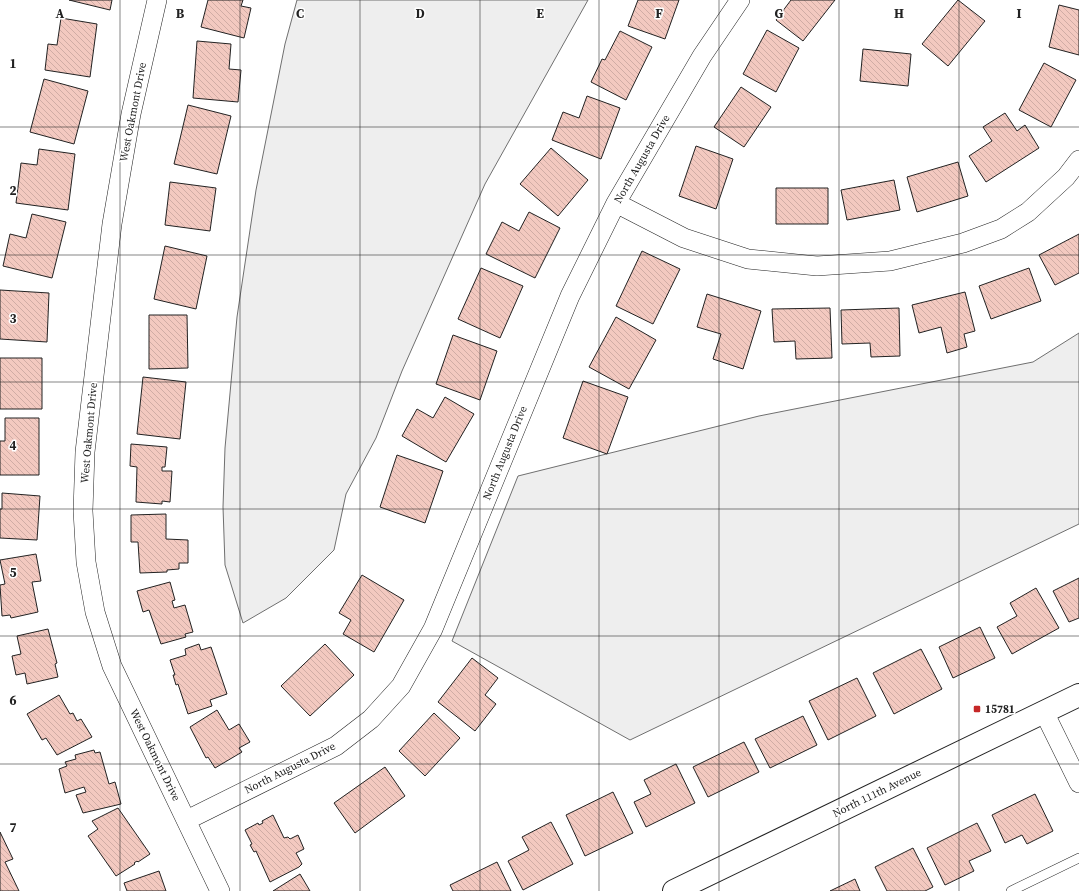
<svg xmlns="http://www.w3.org/2000/svg" width="1079" height="891" font-family="'Source Serif 4',serif">
	<defs>
		<pattern id="building-back-hatch" width="6" height="6" patternUnits="userSpaceOnUse"><rect width="6" height="6" fill="#f3c9c0"/><path d="M-1 5l2 2M0 0l6 6M5-1l2 2" fill="none" stroke="#d0aca5"/></pattern>
	</defs>
	<rect width="100%" height="100%" fill="#fff"/>
	<path fill="#eee" stroke="#6f6f6f" d="M297 0H588L485 184 402 371 376 438 346 494 334 550 286 598 243 623 225 565 223 507 225 448 237 317 256 190 285 44Z
		M1079 333V524L630 740 452 641 518 476 759 416 1033 362Z"/>
	<path fill="url(#building-back-hatch)" stroke="#222" d="M69 0H112L110 10Z
		M208 0H243L241 6 251 8 244 38 201 27Z
		M638 0H679L665 39 628 26Z
		M791 0H835L803 41 776 20Z
		M958 0 985 21 948 66 922 44Z
		M1059 5 1079 10V55L1049 47Z
		M61 18 97 24 90 77 45 70 48 44 57 45Z
		M767 30 799 48 776 92 743 74Z
		M620 31 652 47 626 100 591 82 602 59 605 60Z
		M197 41 231 44 229 69 241 70 238 102 193 98Z
		M863 49 911 54 908 86 860 81Z
		M1044 63 1076 80 1051 127 1019 110Z
		M44 79 88 91 74 144 30 132Z
		M741 87 771 107 744 147 714 127Z
		M587 96 620 108 601 159 552 140 563 112 579 118Z
		M188 105 231 116 217 174 174 164Z
		M1005 113 1017 131 1025 125 1039 148 986 182 969 156 992 141 983 127Z
		M696 146 733 159 716 209 679 196Z
		M551 148 588 180 558 216 520 184Z
		M39 149 75 154 68 210 16 203 21 163 37 165Z
		M958 162 968 196 917 212 907 177Z
		M894 180 900 210 847 220 841 190Z
		M170 182 216 188 210 231 165 225Z
		M776 188H828V224H776Z
		M529 212 560 228 535 278 486 254 502 222 519 231Z
		M32 214 66 222 52 278 3 266 10 234 26 238Z
		M1079 234V273L1055 285 1039 255Z
		M165 246 207 256 196 309 154 299Z
		M642 251 680 269 653 324 616 306Z
		M481 268 523 286 500 338 458 319Z
		M1029 268 1041 301 991 319 979 286Z
		M0 290 49 293 47 342 0 339Z
		M965 292 975 331 964 334 967 347 947 353 941 327 919 333 912 305Z
		M707 294 761 311 743 369 713 359 721 334 697 327Z
		M830 308 832 358 796 359 795 341 774 342 772 309Z
		M899 308 900 356 871 357 870 343 842 344 841 310Z
		M149 315H187L188 368 149 369Z
		M616 317 656 340 629 389 589 367Z
		M453 335 497 351 480 400 436 384Z
		M0 358H42V409H0Z
		M143 377 186 382 180 439 137 434Z
		M583 381 628 397 607 454 563 438Z
		M445 397 474 414 446 462 402 436 417 409 433 418Z
		M5 418H39V475H0V441H5Z
		M131 444 167 447 165 467H162V471H172L170 502 162 501V504L136 502 137 467 130 466Z
		M397 455 443 471 425 523 380 507Z
		M2 493 40 496 37 540 0 538V509H2Z
		M166 514V539L188 540V563H179V569L167 570V572L140 573 138 542H131V515Z
		M36 554 41 581 32 582 38 612 11 618 10 615 2 616 0 585 5 584 0 560Z
		M362 575 404 600 374 652 343 634 351 620 339 613Z
		M1079 578V618L1069 622 1053 591Z
		M170 582 175 600 172 601 174 608 185 605 193 632 185 634 186 637 161 644 149 610 143 612 137 591Z
		M1036 588 1059 628 1012 654 997 627 1017 616 1010 603Z
		M980 627 995 658 953 678 939 647Z
		M48 629 57 663 55 664 58 677 27 684 25 673 16 675 12 656 21 654 17 636Z
		M199 644 201 650 211 647 227 694 210 700 212 706 188 714 178 684 176 685 173 675H175L170 660 186 655 185 649Z
		M325 644 354 675 310 716 281 686Z
		M921 649 942 689 894 714 873 673Z
		M472 658 498 678 485 695 496 704 475 731 438 702Z
		M857 678 876 716 828 740 809 701Z
		M59 695 70 714 73 713 77 721 81 719 92 737 57 755 46 738 42 740 27 714Z
		M217 710 229 730 239 724 250 742 239 748 242 752 215 768 208 757 206 758 190 727Z
		M434 713 460 738 425 776 399 751Z
		M803 716 817 745 770 768 755 739Z
		M744 742 759 772 708 797 693 767Z
		M94 750 95 753 100 752 109 784 115 782 121 804 83 813 76 795 86 792 84 787 65 793 59 769 67 766 65 762 76 759 75 755Z
		M676 764 695 803 646 827 634 802 651 794 644 780Z
		M385 767 405 796 355 833 334 803Z
		M613 792 633 833 585 856 566 815Z
		M1035 794 1053 831 1027 844 1022 835 1005 843 992 815Z
		M118 808 150 854 138 862 137 861 134 863 135 864 116 876 88 836 98 829 92 821Z
		M273 815 284 838 288 837 290 839 298 835 304 849 296 853 302 864 299 867 270 882 256 851 254 852 250 845 252 844 245 830 258 823 259 825 263 823 262 821Z
		M551 822 573 864 523 890 508 861 529 850 522 837Z
		M977 823 991 851 969 861 974 871 945 885 927 848Z
		M0 832 13 859 5 862 19 891H0Z
		M913 848 933 887 925 891H887L875 867Z
		M497 862 511 891H453L450 885Z
		M159 871 166 891H127L124 883Z
		M300 874 310 891H273Z
		M855 879 860 891H830Z"/>
	<g fill="none" stroke-linecap="round" stroke-linejoin="round">
		<defs>
			<path id="service" d="M1011 891 1079 858"/>
			<path id="minor" d="M157 0 131 114 112 224 85 452 83 511 86 562 95 612 112 666 220 891
				M616 203 684 238 748 259 817 266 890 261 963 243 1001 229 1028 212 1066 177 1079 160
				M1044 712 1079 783
				M187 820 336 746 371 719 401 686 433 629 570 296 616 203 702 56 740 0"/>
			<path id="tertiary" d="M674 891 1079 695"/>
		</defs>
		<use href="#service" stroke="#222" stroke-width="10"/>
		<use href="#minor" stroke="#222" stroke-width="20"/>
		<use href="#tertiary" stroke="#222" stroke-width="24"/>
		<use href="#service" stroke="#fff" stroke-width="9"/>
		<use href="#minor" stroke="#fff" stroke-width="19"/>
		<use href="#tertiary" stroke="#fff" stroke-width="22"/>
	</g>
	<path fill="none" stroke="#222" stroke-width="1" stroke-opacity="0.55" d="M120 0V891M240 0V891M360 0V891M480 0V891M599 0V891M719 0V891M839 0V891M959 0V891M0 127H1079M0 255H1079M0 382H1079M0 509H1079M0 636H1079M0 764H1079"/>
	<rect fill="#c62828" stroke="#fff" stroke-width="1.5" x="973" y="705" width="8" height="8" rx="2"/>
	<g text-anchor="middle" dominant-baseline="central" stroke-width="3" stroke-linejoin="round" paint-order="stroke">
		<g font-size="11" fill="#222" stroke="#fff">
			<text transform="translate(133 112) rotate(-79)">West Oakmont Drive</text>
			<text transform="translate(642 159) rotate(-60)">North Augusta Drive</text>
			<text transform="translate(89 433) rotate(-85)">West Oakmont Drive</text>
			<text transform="translate(505 453) rotate(-68)">North Augusta Drive</text>
			<text transform="translate(155 755) rotate(64)">West Oakmont Drive</text>
			<text transform="translate(290 768) rotate(-27)">North Augusta Drive</text>
			<text transform="translate(877 793) rotate(-26)">North 111th Avenue</text>
		</g>
		<g font-size="11" font-weight="bold" fill="#222" stroke="#fff" text-anchor="start">
			<text x="985" y="709">15781</text>
		</g>
	</g>
	<g font-size="13" text-anchor="middle" font-weight="bold" fill="#222" stroke="#fff" stroke-width="3" stroke-linejoin="round" paint-order="stroke">
		<text x="60" y="18">A</text>
		<text x="180" y="18">B</text>
		<text x="300" y="18">C</text>
		<text x="420" y="18">D</text>
		<text x="540" y="18">E</text>
		<text x="659" y="18">F</text>
		<text x="779" y="18">G</text>
		<text x="899" y="18">H</text>
		<text x="1019" y="18">I</text>
		<text x="13" y="68">1</text>
		<text x="13" y="195">2</text>
		<text x="13" y="323">3</text>
		<text x="13" y="450">4</text>
		<text x="13" y="577">5</text>
		<text x="13" y="705">6</text>
		<text x="13" y="832">7</text>
	</g>
</svg>
